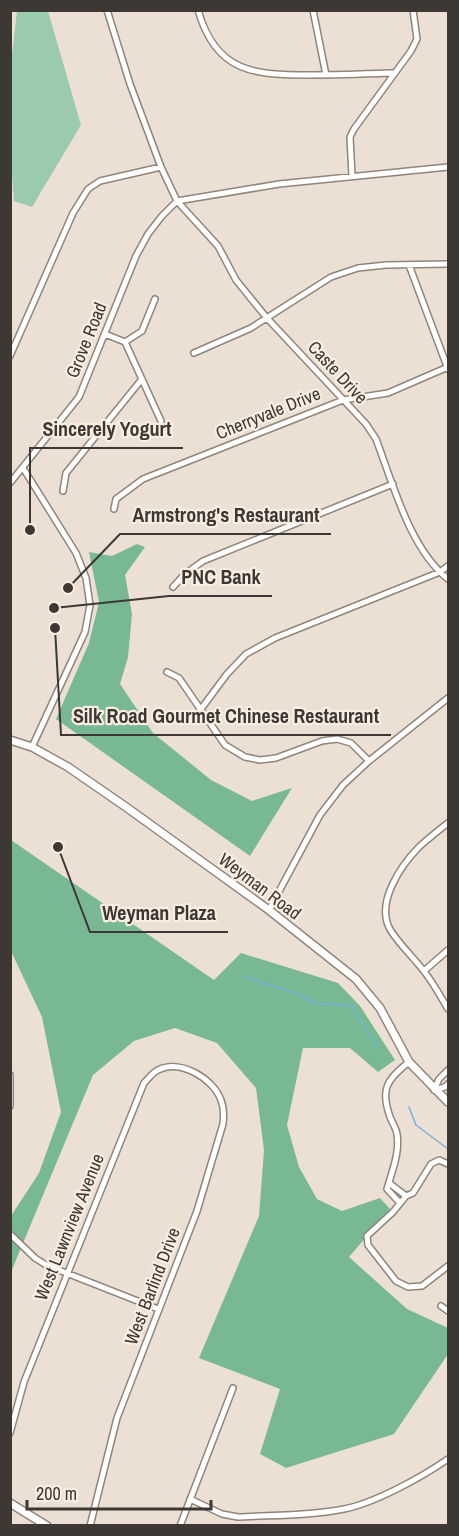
<svg xmlns="http://www.w3.org/2000/svg" width="459" height="1536" font-family="'Archivo Narrow',sans-serif">
	<rect width="100%" height="100%" fill="#ece0d4"/>
	<path fill="#9bcbae" d="M17 11H48L81 125 32 207 14 201 10 148V72Z"/>
	<path fill="#78b994" d="M137 544 145 547 125 575 132 614 128 657 120 684 153 733 211 780 252 801 292 788 250 856 56 719 89 643 99 602 89 552 112 556Z
		M11 840 214 980 241 953 338 983 360 1006 395 1060 378 1072 350 1048H303L287 1125 299 1167 317 1199 342 1211 380 1198 390 1209 349 1257 407 1309 448 1328V1354L394 1434 286 1468 260 1454 280 1389 199 1358 259 1216 264 1150 256 1088 217 1043 175 1028 134 1041 93 1075 11 1272V1216L39 1173 61 1112 42 1017 11 951Z"/>
	<g fill="none" stroke-linecap="round" stroke-linejoin="round">
		<path stroke="#75b4db" stroke-width="1.5" d="M242 976 295 993 315 1003 352 1006 377 1047
			M409 1107 416 1125 448 1149"/>
		<defs>
			<path id="minor" d="M107 10 130 84 161 167 177 201 218 246 236 280 266 317 366 424 376 439C393 484 410 549 448 579
				M198 10C216 73 254 75 311 75 339 75 366 74 394 73
				M313 10 326 75
				M352 176 350 137 354 129 411 51 417 39 413 10
				M409 265 448 369
				M105 334 125 342 161 421
				M125 342 142 331 155 299
				M194 353 251 328 331 277 358 268 386 265 448 264
				M10 356 73 213 88 189 100 181 161 167
				M23 468 76 553 86 578 90 605 85 632 32 747
				M10 483 79 397 136 256 148 234 162 216 177 201 279 184 448 167
				M63 491 66 473 142 379
				M114 509 116 499 143 479 343 400 388 393 448 367
				M173 587 185 574 203 561 393 484
				M167 672 179 678 225 745 245 757 260 760 276 758 322 741 337 739 351 743 369 761
				M201 709 227 674 246 654 275 638 440 572 448 566
				M448 823C439 830 429 838 420 846 401 865 374 904 391 931 400 945 413 957 423 970 433 982 440 996 448 1009
				M269 910 320 815 343 785 369 761 448 698
				M424 971 448 950
				M10 1075V1106
				M434 1090 439 1079 448 1070
				M434 1090 445 1087 448 1084
				M448 1164 439 1160 431 1164 413 1193 406 1196 393 1212 367 1236 368 1245 396 1281 408 1287 422 1286 448 1266
				M389 1183 406 1196
				M400 1203 387 1189C392 1171 400 1153 397 1134 396 1128 392 1122 390 1117 380 1089 387 1079 409 1062
				M10 1234 35 1258 46 1265 158 1309
				M441 1306 448 1311
				M10 1433 24 1382 144 1083C149 1078 152 1073 158 1070 180 1059 213 1078 221 1100 224 1108 224 1116 223 1124L197 1211 117 1418 90 1526
				M190 1499 222 1514 238 1517C272 1515 310 1516 344 1509 375 1503 422 1477 448 1459
				M180 1526 233 1388"/>
			<path id="tertiary" d="M10 740 32 747 68 767 126 807 269 910 356 979 380 1008 409 1062 448 1102
				M10 1503 47 1526"/>
		</defs>
		<use href="#minor" stroke="#90857a" stroke-width="8"/>
		<use href="#tertiary" stroke="#90857a" stroke-width="10"/>
		<use href="#minor" stroke="#fff" stroke-width="5"/>
		<use href="#tertiary" stroke="#fff" stroke-width="7"/>
	</g>
	<g text-anchor="middle" dominant-baseline="central" stroke-width="4.5" stroke-linejoin="round" paint-order="stroke">
		<g font-size="18" fill="#3d3833" stroke="#faede1">
			<text transform="translate(86 340) rotate(-68)">Grove Road</text>
			<text transform="translate(338 372) rotate(47)">Caste Drive</text>
			<text transform="translate(268 413) rotate(-22)">Cherryvale Drive</text>
			<text transform="translate(260 886) rotate(37)">Weyman Road</text>
			<text transform="translate(69 1227) rotate(-68)">West Lawnview Avenue</text>
			<text transform="translate(152 1286) rotate(-69)">West Barlind Drive</text>
		</g>
	</g>
	<path fill="none" stroke="#3d3833" stroke-width="2" d="M30 530L30 448H183M68 588L120 534H331M54 608L169 596H272M55 628L61 735H391M58 847L90 932H228"/>
	<g fill="#3d3833" stroke="#faede1" stroke-width="2">
		<circle cx="30" cy="530" r="6"/>
		<circle cx="68" cy="588" r="6"/>
		<circle cx="54" cy="608" r="6"/>
		<circle cx="55" cy="628" r="6"/>
		<circle cx="58" cy="847" r="6"/>
	</g>
	<g font-size="20" text-anchor="middle" font-weight="bold" fill="#3d3833" stroke="#faede1" stroke-width="4.5" stroke-linejoin="round" paint-order="stroke">
		<text x="107" y="436">Sincerely Yogurt</text>
		<text x="226" y="522">Armstrong's Restaurant</text>
		<text x="221" y="584">PNC Bank</text>
		<text x="226" y="723">Silk Road Gourmet Chinese Restaurant</text>
		<text x="159" y="920">Weyman Plaza</text>
	</g>
	<rect width="459" height="1536" fill="none" stroke="#3d3833" stroke-width="24"/>
	<path d="M27 1500v9h184v-9" fill="none" stroke="#3d3833" stroke-width="3"/>
	<text x="36" y="1500" font-size="18" fill="#3d3833" stroke="#faede1" stroke-width="4.5" paint-order="stroke">200 m</text>
</svg>
